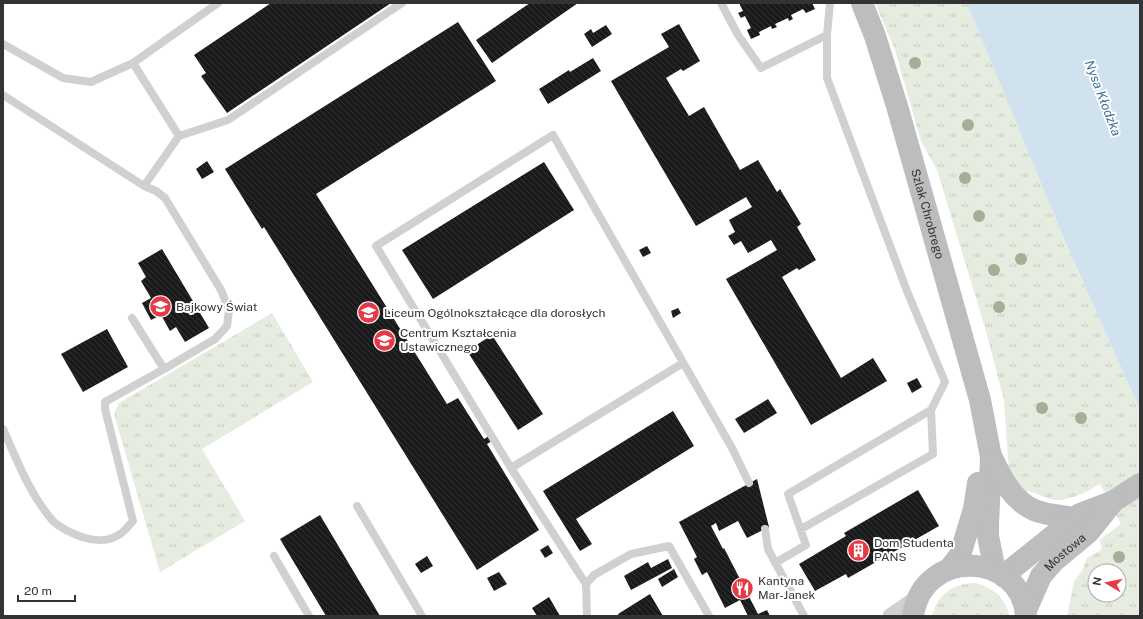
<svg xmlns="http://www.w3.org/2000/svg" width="1143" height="619" font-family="'Public Sans',sans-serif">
	<defs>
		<pattern id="grass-tufts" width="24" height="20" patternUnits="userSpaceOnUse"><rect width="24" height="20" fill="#e6ecdf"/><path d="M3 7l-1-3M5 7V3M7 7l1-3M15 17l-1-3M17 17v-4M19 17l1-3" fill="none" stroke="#c6cbc0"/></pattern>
		<pattern id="building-back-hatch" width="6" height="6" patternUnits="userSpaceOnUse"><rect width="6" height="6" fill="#1a1a1a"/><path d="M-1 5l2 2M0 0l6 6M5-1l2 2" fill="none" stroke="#333"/></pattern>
	</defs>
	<rect width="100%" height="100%" fill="#fff"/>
	<path fill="url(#grass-tufts)" fill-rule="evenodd" d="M875 3 968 4 1064 239 1140 410V616H1067L1074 581 1082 571 1087 558 1101 550 1102 546 1099 540 1121 524 1100 484C1088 491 1070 501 1055 500 1047 499 1037 493 1028 491L1024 493 1009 471 1004 401 986 331 937 170 921 141 895 50ZM1095 571H1119V595H1095Z
		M272 313 313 382 202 449 245 521 160 572 114 414 119 403Z
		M976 583C995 589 1004 597 1010 616H932C939 592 953 584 976 583Z"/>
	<path fill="#cfe2ee" d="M967 3H1140V410L1064 239Z"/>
	<path fill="url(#building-back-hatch)" d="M271 3H391L227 113 201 76 206 73 194 55Z
		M530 3H578L492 63 476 40Z
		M739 3H812L815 9 806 13 803 9 791 15 793 19 789 21 788 18 775 24 777 27 772 29 771 26 759 32 760 35 751 39 747 30 751 28 745 16 741 18 738 13 743 11Z
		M458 22 496 81 316 194 447 404 458 398 484 439 489 436 492 441 487 444 539 530 477 570 264 227 262 229 225 169Z
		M679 24 700 61 683 71 681 69 666 78 689 116 704 107 740 170 758 160 777 192 780 189 801 224 797 227 816 260 799 270 797 268 782 277 841 378 873 358 887 381 811 425 726 279 777 250 771 240 748 253 741 241 734 245 728 236 735 232 729 220 752 207 746 197 696 226 611 81 669 47 661 34Z
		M606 25 612 34 592 47 584 34 591 29 593 33Z
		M593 58 601 71 548 104 539 89 569 70 570 72Z
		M207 161 214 172 202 179 196 169Z
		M544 162 574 210 433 299 402 250Z
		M647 246 651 253 643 257 639 250Z
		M162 249 209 328 185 342 176 327 170 331 161 315 151 320 142 303 151 298 141 281 146 277 138 263Z
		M678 308 681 313 673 318 671 311Z
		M107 329 128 367 83 392 61 354Z
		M492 335 543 414 518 430 467 351Z
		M917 378 922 387 912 393 907 383Z
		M768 399 777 413 744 433 735 419Z
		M673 411 694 446 576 519 592 544 580 551 543 491Z
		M757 479 769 527 747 538 738 521 719 531 716 523 711 526 723 549 724 548 758 614 767 610 770 616H748L740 600 725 608 707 572 702 575 694 559 697 557 679 522Z
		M918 490 939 526 848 578 846 574 815 591 799 564 846 536 844 533Z
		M320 515 380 616H326L280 539Z
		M548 545 553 553 545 558 540 550Z
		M427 556 433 566 421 573 415 564Z
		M668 559 672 568 631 590 624 576 648 562 651 568Z
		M674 569 678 577 662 587 658 579Z
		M499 572 507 584 494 591 487 578Z
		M650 594 663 616H619L618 614Z
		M549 597 560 616H537L532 608Z"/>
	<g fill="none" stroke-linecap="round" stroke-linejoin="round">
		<path stroke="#d0d0d0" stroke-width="8" d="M721 3 738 35 761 68 827 35
			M3 44 63 78 91 82 133 63
			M3 95 144 186 156 191 165 198 221 290 229 310 227 326 215 339 164 369 132 318
			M179 136 133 63 218 3
			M144 186 179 136 228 120 402 3
			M3 429C17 460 30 495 53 521 61 529 71 533 82 537 94 541 109 542 120 534 125 531 129 525 133 521L105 409V402L164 369
			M511 468 683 363
			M357 506 422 616
			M765 529 768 549 804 616
			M801 529 933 454 931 410
			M274 556 309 616
			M775 563 806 545 788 494 931 410 945 382 907 291 827 78V35L830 3
			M586 584 594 575 631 554 669 546 709 616
			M587 616 586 584 580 575 511 468 376 246 553 135 732 448 749 483"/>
		<path stroke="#d0d0d0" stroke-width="15" d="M890 616 919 596"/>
		<g stroke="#bdbdbd" stroke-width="22">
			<path id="s1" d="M862 3 875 36 897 106 980 400 991 457 988 524V536L995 571"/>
			<path d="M992 458C1002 478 1012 500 1034 510 1046 515 1061 516 1074 518"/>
			<path d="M950 568 960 555 974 509 978 483"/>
			<path d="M1003 576 1080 514 1114 501 1140 484"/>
			<path id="s2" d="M1026 610 1041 576 1054 561 1089 532 1113 502"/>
			<path d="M913 616C923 546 1022 552 1026 616"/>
		</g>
	</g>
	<g fill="#a2b095">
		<circle cx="915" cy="63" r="6"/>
		<circle cx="968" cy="125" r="6"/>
		<circle cx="965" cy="178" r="6"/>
		<circle cx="979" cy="216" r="6"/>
		<circle cx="1021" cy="259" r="6"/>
		<circle cx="994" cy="270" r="6"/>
		<circle cx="999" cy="307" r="6"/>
		<circle cx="1042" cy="408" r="6"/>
		<circle cx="1081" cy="418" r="6"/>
		<circle cx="1119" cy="557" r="6"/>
	</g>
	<defs>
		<symbol id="school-disc" viewBox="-11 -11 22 22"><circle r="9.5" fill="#e63946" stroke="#fff"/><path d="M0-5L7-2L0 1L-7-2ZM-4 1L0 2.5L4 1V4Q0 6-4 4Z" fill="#fff"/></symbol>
		<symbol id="building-disc" viewBox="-11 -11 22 22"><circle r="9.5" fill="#e63946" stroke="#fff"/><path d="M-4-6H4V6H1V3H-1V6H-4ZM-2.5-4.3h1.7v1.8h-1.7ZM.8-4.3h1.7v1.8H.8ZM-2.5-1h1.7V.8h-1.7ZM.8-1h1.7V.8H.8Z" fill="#fff"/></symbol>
		<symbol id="restaurant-disc" viewBox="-11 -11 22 22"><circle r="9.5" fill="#e63946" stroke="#fff"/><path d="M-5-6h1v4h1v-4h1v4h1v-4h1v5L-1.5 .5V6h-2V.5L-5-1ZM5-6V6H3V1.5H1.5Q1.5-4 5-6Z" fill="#fff"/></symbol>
	</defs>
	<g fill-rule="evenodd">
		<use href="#school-disc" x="148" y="294" width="25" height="25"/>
		<use href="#school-disc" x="356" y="300" width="25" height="25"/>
		<use href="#school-disc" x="372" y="328" width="25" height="25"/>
		<use href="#building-disc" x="846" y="538" width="25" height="25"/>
		<use href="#restaurant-disc" x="730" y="576" width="25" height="25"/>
	</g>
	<g text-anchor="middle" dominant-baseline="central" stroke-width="4" stroke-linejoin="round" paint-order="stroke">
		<g font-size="12" fill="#333" stroke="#fff">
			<text stroke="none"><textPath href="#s1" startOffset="221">Szlak Chrobrego</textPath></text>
			<text stroke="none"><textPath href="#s2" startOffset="71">Mostowa</textPath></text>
		</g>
		<g font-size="12" fill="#333" stroke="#fff" text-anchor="start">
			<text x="176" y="307">Bajkowy Świat</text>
			<text x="384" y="313">Liceum Ogólnokształcące dla dorosłych</text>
			<text x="400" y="333">Centrum Kształcenia<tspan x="400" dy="14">Ustawicznego</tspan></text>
			<text x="874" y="543">Dom Studenta<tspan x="874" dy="14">PANS</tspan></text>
			<text x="758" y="581">Kantyna<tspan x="758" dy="14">Mar-Janek</tspan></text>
		</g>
		<g font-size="13" font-style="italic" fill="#3f7597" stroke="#fff">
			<text transform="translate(1103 98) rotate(69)">Nysa Kłodzka</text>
		</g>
	</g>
	<rect width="1143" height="619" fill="none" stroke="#333333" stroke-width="8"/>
	<g transform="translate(1107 583) rotate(280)"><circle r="19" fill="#ffffff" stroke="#adadad"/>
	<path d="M0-3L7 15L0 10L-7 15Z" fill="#e63946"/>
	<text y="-6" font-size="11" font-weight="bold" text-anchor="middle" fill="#333333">N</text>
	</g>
	<path d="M18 595v6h57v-6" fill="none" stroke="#333333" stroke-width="2"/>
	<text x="24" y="595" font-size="12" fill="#333333" stroke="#ffffff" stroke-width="3" paint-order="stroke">20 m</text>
</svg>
